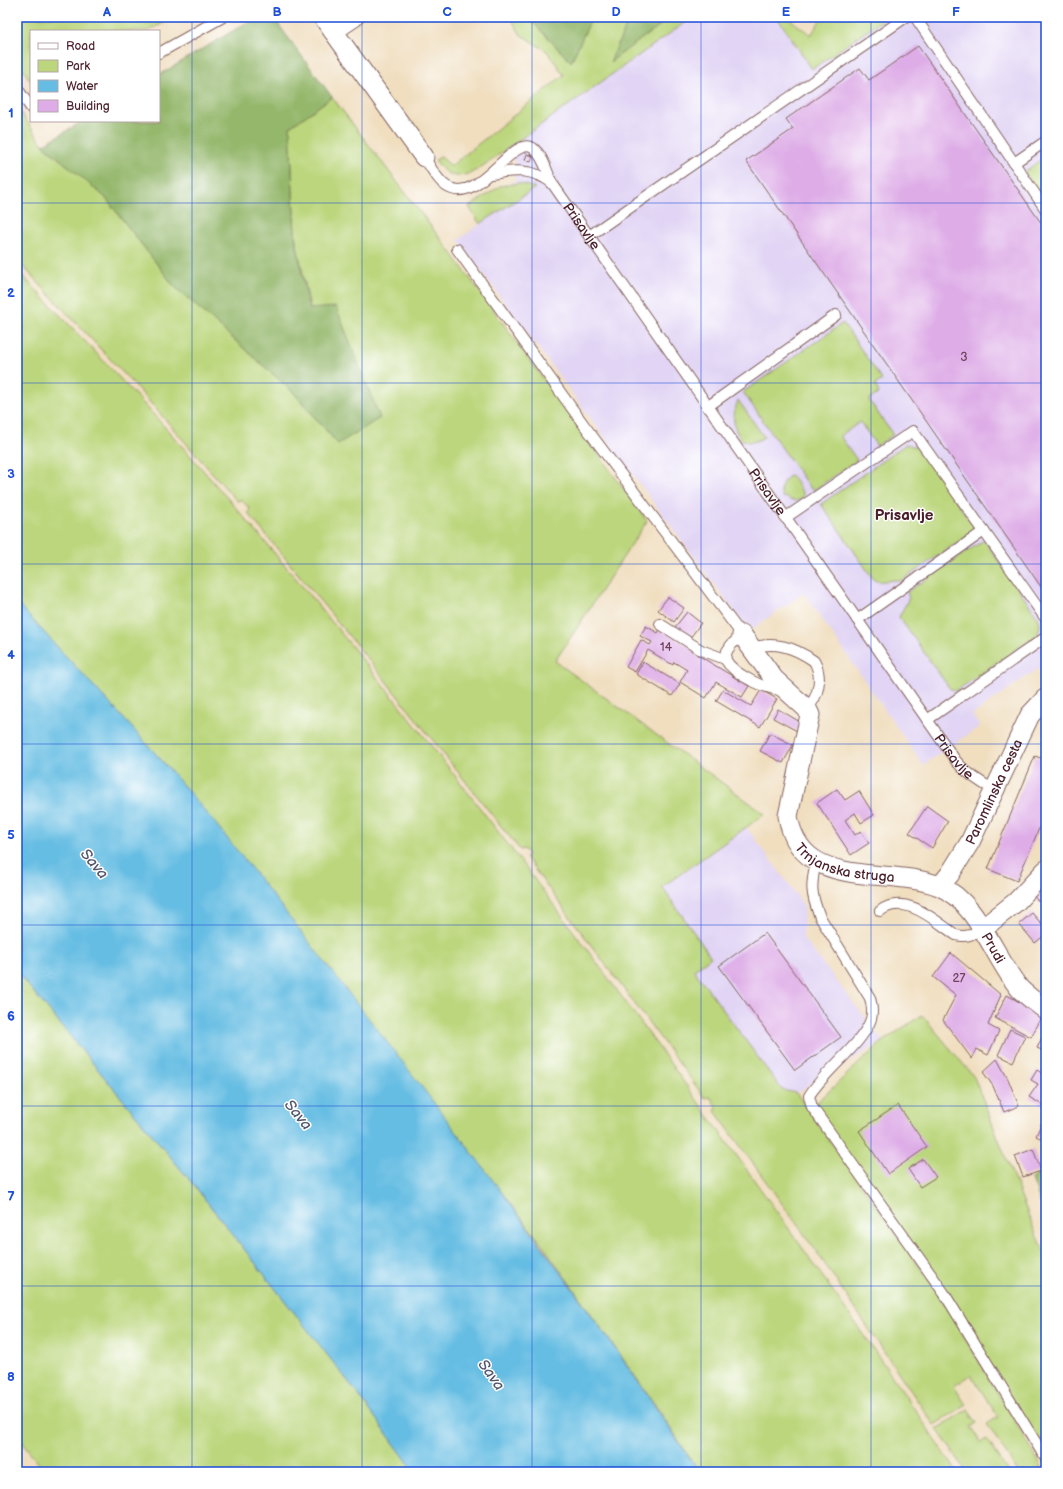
<svg xmlns="http://www.w3.org/2000/svg" width="1063" height="1489" font-family="'Balsamiq Sans',sans-serif">
	<rect width="100%" height="100%" fill="#fff"/>
	<filter id="ink" filterUnits="userSpaceOnUse"><feTurbulence type="fractalNoise" baseFrequency=".025" numOctaves="2"/><feDisplacementMap in="SourceGraphic" scale="8" xChannelSelector="R" yChannelSelector="G"/><feConvolveMatrix kernelMatrix="1 2 1 2 8 2 1 2 1" color-interpolation-filters="sRGB"/></filter>
	<filter id="wash" filterUnits="userSpaceOnUse"><feTurbulence type="fractalNoise" baseFrequency=".012" numOctaves="4" result="noise"/><feDisplacementMap in="SourceGraphic" scale="16" xChannelSelector="R" yChannelSelector="G"/><feGaussianBlur stdDeviation="0.9" result="paint"/><feColorMatrix in="noise" values="0 0 0 0 0 0 0 0 0 0 0 0 0 0 0 0 0 1.4 0 .05"/><feComposite in="paint" operator="in"/></filter>
	<g filter="url(#wash)">
		<rect width="100%" height="100%" fill="#f0debf"/>
		<path fill="#e1d4f4" d="M671 17H777L812 69 887 17H1046V663L972 715 980 726 923 765 804 593 749 631 458 240 480 224 469 207 500 186 515 182V162L507 149 498 155Z
			M746 827 804 905 803 938 883 1041 796 1093 782 1090 694 970 711 958 662 888Z"/>
		<path fill="#bbd67c" stroke="#827a54" d="M17 17H174L149 31H31V82L17 60Z
			M510 17H528L571 62 592 17H630L611 61 671 17H693L477 170C457 180 448 178 435 160L441 157 451 166 564 75 547 51 521 35Z
			M777 17H787L811 35 822 17H887L812 69Z
			M332 97 453 255 647 521 555 661 765 814 662 887 711 957 694 970 782 1090 796 1093 939 1295 1045 1472H1018L987 1424 998 1417 971 1375 954 1386 966 1405 934 1425 812 1245 715 1111 717 1108 710 1097 705 1098 526 858 528 854 524 849 520 850 377 670 248 513 250 509 241 500 237 501 140 391 17 260V107L43 145 105 197 174 286 293 392 338 444 295 235 290 127Z
			M1046 156V202L1024 172Z
			M519 183 535 188 480 224 469 207 500 186Z
			M17 270C77 333 138 396 195 461 359 647 511 844 657 1045 759 1186 860 1327 957 1472H699L661 1413 542 1244 165 764 17 603Z
			M843 323 882 380 875 385 879 393 869 400 893 435 877 446 860 422 840 436 857 460 814 490 810 488 743 392Z
			M738 400 764 437C746 449 735 438 734 420 733 413 736 407 738 400Z
			M906 444 916 447 924 454 976 530 901 581C892 578 882 584 874 580L821 504Z
			M791 475 803 493V498L797 501 790 500 786 497 783 498C778 488 782 481 791 475Z
			M984 540 1039 619C1041 625 1040 629 1037 635L956 691 950 689 899 617 909 598 907 592Z
			M17 972 193 1184 355 1390 415 1472H45L17 1435Z
			M922 1015 974 1077 1037 1237 1046 1255V1449L812 1107 883 1041Z
			M968 1409 977 1423 971 1427 981 1442 987 1439 1008 1472H967L937 1429Z"/>
		<path fill="#94b76c" stroke="#6f6b4c" d="M256 17H273L332 97 290 127 295 235 309 309 336 307 380 418 338 444 293 392 174 286 105 197 43 145 83 121H159V75Z
			M528 17H592L571 62Z
			M630 17H671L610 62Z
			M1046 1168V1218L1032 1179Z"/>
		<path fill="#66bde3" stroke="#586e87" d="M17 603C66 657 116 709 164 763 231 839 292 921 355 1001 475 1154 592 1309 699 1472H415L355 1390 193 1184 17 972Z"/>
		<g id="blocks">
			<path fill="#deade7" d="M918 46 1046 230V594L746 161 793 129 786 119 860 68 869 80Z
				M527 154 533 156 531 162 525 160Z
				M668 597 684 608 674 622 658 610Z
				M687 612 701 623 690 638 675 627Z
				M646 626 658 633 660 629 697 651 696 654 749 686 742 697 716 682 706 698 680 682 687 670 674 662 673 665 648 650 635 672 626 667 641 640 650 645 652 642 640 636Z
				M643 662 680 684 672 696 636 674Z
				M723 690 751 706 761 690 777 699 760 727 716 701Z
				M778 709 802 723 797 731 773 718Z
				M770 733 793 745 783 763 760 751Z
				M1035 756 1046 760V812L1017 881 988 869Z
				M837 789 845 800 859 791 874 815 861 823 855 813 845 820 855 835 861 831 869 843 851 855 817 803Z
				M927 806 948 821 932 848 909 833Z
				M1046 880V908L1032 895Z
				M1032 913 1046 929V934L1035 943 1019 924Z
				M765 933 841 1037 795 1070 719 966Z
				M951 953 1001 995 988 1025 999 1031 988 1055 976 1049 972 1059 943 1020 956 995 933 977Z
				M1007 995 1043 1015 1031 1037 995 1018Z
				M1010 1029 1025 1036 1013 1062 998 1055Z
				M1046 1029V1052L1037 1048Z
				M997 1059 1008 1079 1019 1106 1004 1112 993 1086 983 1072Z
				M1037 1070 1046 1076V1103L1044 1106 1029 1097 1038 1084 1031 1080Z
				M898 1105 927 1147 888 1174 859 1131Z
				M1046 1112V1141L1036 1136Z
				M1033 1149 1041 1171 1023 1177 1015 1156Z
				M923 1159 936 1177 920 1187 908 1169Z"/>
		</g>
	</g>
	<g filter="url(#ink)">
		<use href="#blocks" fill-opacity="0" stroke="#84625f" stroke-width="1"/>
		<g fill="none" stroke-linecap="round" stroke-linejoin="round">
			<defs>
				<g id="lane">
					<path d="M915 17 1046 210"/>
					<path d="M159 53 223 17"/>
					<path d="M17 88 31 108"/>
					<path id="s1" d="M424 157C430 166 437 180 446 186 478 208 512 134 533 148 543 155 547 172 552 183L956 761C967 774 979 782 995 790"/>
					<path d="M1014 163 1046 141"/>
					<path d="M491 174C515 170 532 168 552 183"/>
					<path d="M589 236 906 17"/>
					<path d="M457 249 584 425 742 635 731 645 727 651 725 659C734 675 766 690 784 690"/>
					<path d="M707 407 836 315"/>
					<path d="M785 518 913 431 1046 619"/>
					<path d="M857 620 984 531"/>
					<path d="M660 624 701 650 725 659"/>
					<path d="M751 648C775 641 794 647 814 661 823 677 819 696 807 709"/>
					<path d="M927 720 1046 637"/>
					<path d="M816 860C811 885 810 893 820 917L870 998C872 1005 873 1012 871 1019 863 1044 824 1071 809 1096L812 1107 944 1293 1046 1459"/>
					<path d="M880 911C906 892 935 921 956 935 966 938 974 934 982 929"/>
				</g>
				<g id="street">
					<path d="M323 17 424 157"/>
					<path d="M333 31 354 17"/>
					<path id="s2" d="M742 635 774 679 807 709 810 715 788 816C800 893 888 865 939 886 978 902 994 958 1020 989 1028 997 1037 1003 1046 1010"/>
					<path id="s3" d="M940 886 950 874 970 842 1030 715 1046 698"/>
					<path d="M982 929 1016 902 1046 870"/>
				</g>
			</defs>
			<use href="#lane" stroke="#84625f" stroke-width="12"/>
			<use href="#street" stroke="#84625f" stroke-width="21"/>
			<use href="#lane" stroke="#fff" stroke-width="10"/>
			<use href="#street" stroke="#fff" stroke-width="19"/>
		</g>
	</g>
	<path fill="none" stroke="#1d4ed8" stroke-width="1" stroke-opacity="0.55" d="M192 17V1472M362 17V1472M532 17V1472M701 17V1472M871 17V1472M17 203H1046M17 383H1046M17 564H1046M17 744H1046M17 925H1046M17 1106H1046M17 1286H1046"/>
	<g text-anchor="middle" dominant-baseline="central" stroke-width="3" stroke-linejoin="round" paint-order="stroke">
		<g font-size="12" fill="#6f425a">
			<text x="964" y="357">3</text>
			<text x="666" y="647">14</text>
			<text x="959" y="978">27</text>
		</g>
		<g font-size="14" fill="#4a1f2b" stroke="#fff">
			<text stroke="none"><textPath href="#s1" startOffset="232">Prisavlje</textPath></text>
			<text stroke="none"><textPath href="#s1" startOffset="556">Prisavlje</textPath></text>
			<text stroke="none"><textPath href="#s1" startOffset="880">Prisavlje</textPath></text>
			<text stroke="none"><textPath href="#s3" startOffset="109">Paromlinska cesta</textPath></text>
			<text stroke="none"><textPath href="#s2" startOffset="292">Trnjanska struga</textPath></text>
			<text stroke="none"><textPath href="#s2" startOffset="474">Prudi</textPath></text>
		</g>
		<g font-size="15" font-weight="bold" fill="#4a1f2b" stroke="#fff">
			<text x="904" y="515">Prisavlje</text>
		</g>
		<g font-size="15" font-style="italic" fill="#54566b" stroke="#fff">
			<text transform="translate(94 864) rotate(50)">Sava</text>
			<text transform="translate(298 1115) rotate(51)">Sava</text>
			<text transform="translate(491 1375) rotate(54)">Sava</text>
		</g>
	</g>
	<rect width="1063" height="1489" fill="none" stroke="#fff" stroke-width="44"/>
	<rect x="30" y="30" width="130" height="92" fill="#ffffff" stroke="#b7a5aa"/>
	<rect x="38" y="43" width="20" height="6" fill="#ffffff" stroke="#b7a5aa"/>
	<text x="66" y="50" font-size="12" fill="#4a1f2b">Road</text>
	<rect x="38" y="60" width="20" height="12" fill="#bbd67c" stroke="#b7a5aa"/>
	<text x="66" y="70" font-size="12" fill="#4a1f2b">Park</text>
	<rect x="38" y="80" width="20" height="12" fill="#66bde3" stroke="#b7a5aa"/>
	<text x="66" y="90" font-size="12" fill="#4a1f2b">Water</text>
	<rect x="38" y="100" width="20" height="12" fill="#deade7" stroke="#b7a5aa"/>
	<text x="66" y="110" font-size="12" fill="#4a1f2b">Building</text>
	<rect x="22" y="22" width="1019" height="1445" fill="none" stroke="#1d4ed8" stroke-width="1.5"/>
	<g font-size="13" text-anchor="middle" font-weight="bold" fill="#1d4ed8">
		<text x="107" y="16">A</text>
		<text x="277" y="16">B</text>
		<text x="447" y="16">C</text>
		<text x="616" y="16">D</text>
		<text x="786" y="16">E</text>
		<text x="956" y="16">F</text>
		<text x="11" y="117">1</text>
		<text x="11" y="297">2</text>
		<text x="11" y="478">3</text>
		<text x="11" y="659">4</text>
		<text x="11" y="839">5</text>
		<text x="11" y="1020">6</text>
		<text x="11" y="1201">7</text>
		<text x="11" y="1381">8</text>
	</g>
</svg>
